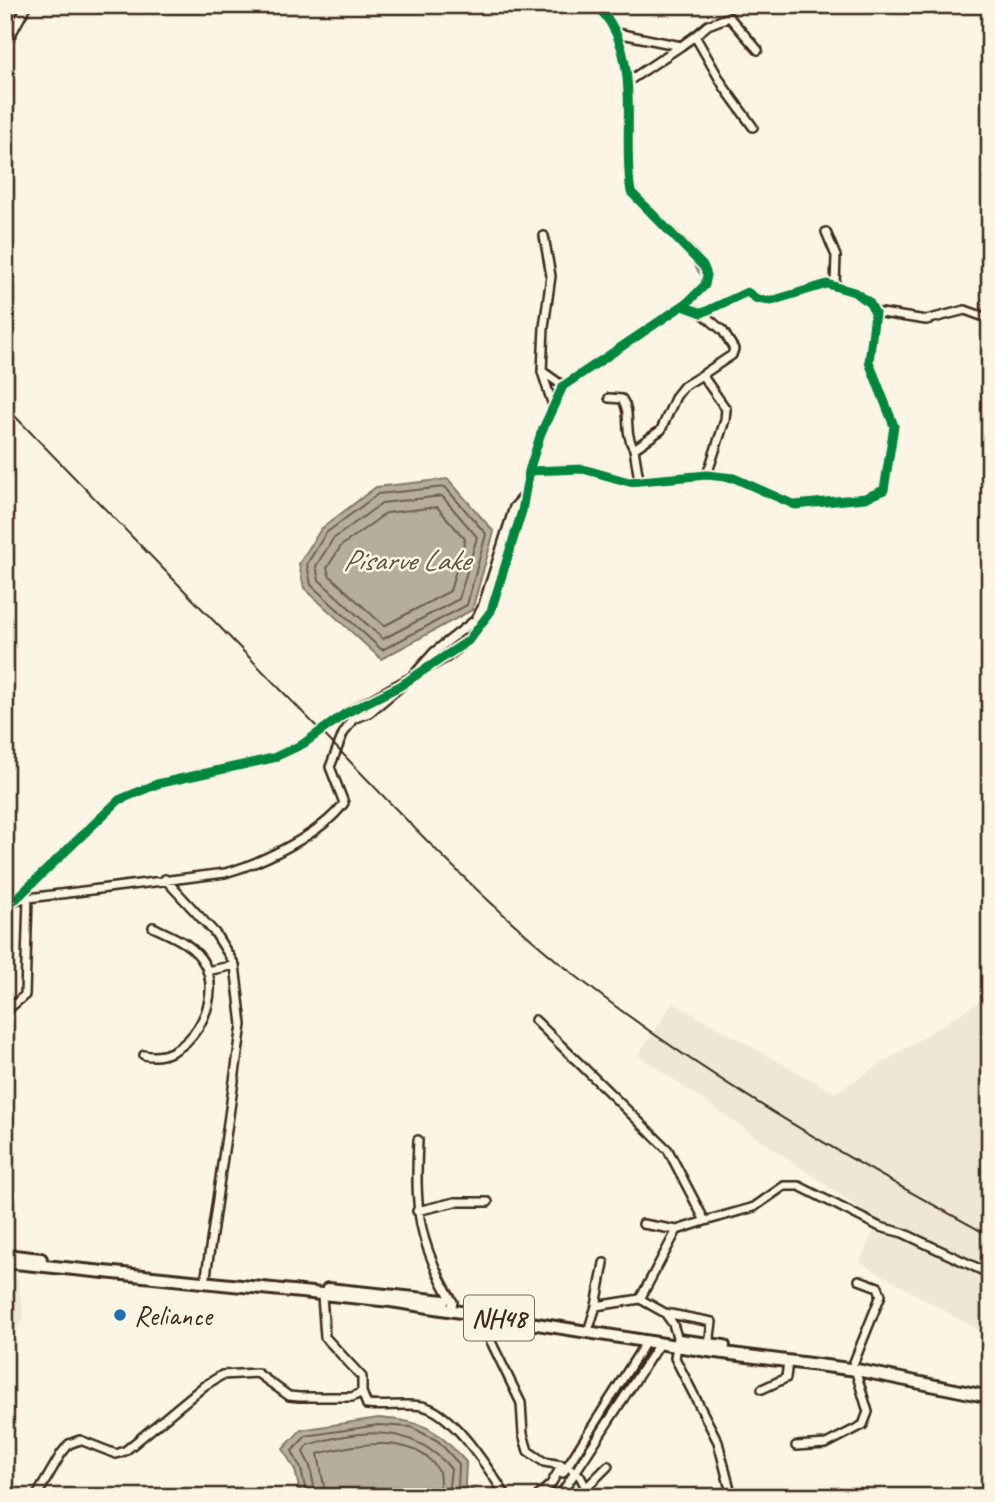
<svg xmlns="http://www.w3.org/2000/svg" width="995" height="1502" font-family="Caveat,sans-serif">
	<rect width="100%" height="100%" fill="#fcf5e5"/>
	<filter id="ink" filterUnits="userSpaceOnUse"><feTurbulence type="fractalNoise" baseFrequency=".0143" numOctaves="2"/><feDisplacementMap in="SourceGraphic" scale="14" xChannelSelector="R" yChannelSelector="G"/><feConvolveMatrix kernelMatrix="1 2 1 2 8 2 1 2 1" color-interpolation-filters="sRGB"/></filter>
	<g filter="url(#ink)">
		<path fill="#eee6d6" d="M990 995V1337L860 1262 878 1221 638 1055 673 1003 835 1093Z
			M5 1277 18 1279 24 1319 5 1345Z"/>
		<path fill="#b7ad9e" stroke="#85796b" stroke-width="2" d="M448 479 494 532 472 610 381 659 304 588 299 564 321 529 376 487Z
			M378 1418C425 1421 435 1428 466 1462L465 1486 478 1493V1497H301L295 1470 283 1449 301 1430Z"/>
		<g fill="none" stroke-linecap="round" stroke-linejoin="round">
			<path stroke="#6d5e51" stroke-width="2" d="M445 487 486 534 467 605 382 650 311 585 307 564 326 533 378 494Z
				M442 496 477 537 459 599 383 639 319 580 316 566 333 539 382 503Z
				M437 507 465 539 450 591 384 626 329 575 327 568 341 546 386 513Z
				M307 1497 301 1469 292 1451 306 1436 378 1425 411 1427 438 1441 459 1464 458 1488 470 1497
				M316 1497 310 1466 303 1452 308 1445C361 1429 413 1423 451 1469L449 1486 453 1497
				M326 1497 318 1454C353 1444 415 1432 438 1470 442 1476 438 1488 441 1497"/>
			<defs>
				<path id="minor" d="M617 33 681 46 695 36 724 87 753 127
					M695 36 708 25 729 17 758 50
					M5 46 27 5
					M627 82 681 46
					M826 232 836 256 835 285
					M544 236 551 276 544 327 542 371 563 386
					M875 312 926 320 965 310 990 319
					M702 313 723 331 734 349 732 355 702 375
					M542 372 553 406
					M609 398 622 399C632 413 623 431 634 449
					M529 471 583 469 629 482 707 475 734 478 795 505 865 498 884 490 894 426 869 362 875 313 869 302 854 292 827 284 771 301 757 299 747 292 702 313 683 306
					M639 480 634 449 661 430 676 396 684 386 702 375 726 409 725 420 707 475
					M522 511 529 471 541 433 563 386 688 302 705 285 707 275 695 257 631 192C621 135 645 48 595 5
					M165 879 215 933 235 965 242 1025 206 1276
					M17 898 74 843
					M5 901 225 873C261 863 322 834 344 803L330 767 343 734 353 719 369 713 410 679 434 652 475 620 482 608 514 507 525 495
					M207 971 235 965
					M5 1012 25 995 28 897
					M535 1020 668 1150 705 1221 677 1230 640 1299 665 1313 673 1324 678 1340 675 1358 718 1442 732 1497
					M144 1055C187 1065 224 1003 205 965 194 944 174 937 153 927
					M418 1140C415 1209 417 1241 453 1302L451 1309
					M417 1211 455 1202H488
					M705 1221 754 1207 784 1186H799L880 1227 903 1233 990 1274
					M643 1224 677 1230
					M596 1306 604 1263
					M665 1313 712 1322 709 1344
					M478 1315 521 1403 523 1434 528 1451 544 1462 562 1465 551 1484 537 1497
					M590 1325 596 1306 640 1299
					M854 1362 881 1295 878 1287 859 1280
					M762 1389 786 1378 788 1361
					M362 1392 367 1405C385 1407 405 1403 422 1406 454 1412 490 1472 507 1497
					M796 1446 826 1444 863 1425 868 1412 855 1369
					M572 1470 580 1476 586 1488 608 1466
					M563 1473 646 1342
					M586 1488 593 1497
					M36 1497 61 1454 69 1444 80 1440 116 1454 125 1451 204 1386 222 1375 257 1373 289 1396 299 1397H352L362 1392V1377L325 1337 322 1296
					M559 1497 659 1344"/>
				<path id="highway" d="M5 1255 41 1259
					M5 1262 391 1301 708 1351 857 1370 990 1397
					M328 1289 444 1301
					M678 1340 724 1346"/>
			</defs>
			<use href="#minor" stroke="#3b2a1e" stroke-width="12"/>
			<use href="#highway" stroke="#3b2a1e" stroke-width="16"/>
			<use href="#minor" stroke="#fcf5e5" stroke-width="7"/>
			<use href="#highway" stroke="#fcf5e5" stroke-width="10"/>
			<path stroke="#3b2a1e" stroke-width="2" d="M5 406C108 512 211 618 314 724 392 805 469 888 556 960 689 1069 840 1154 990 1236"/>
			<defs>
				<path id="minor-bridge" d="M74 843 119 800 157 784 273 758 303 744 346 713 446 658 468 641 491 611 522 511"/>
			</defs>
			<use href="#minor-bridge" stroke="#3b2a1e" stroke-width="12" stroke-linecap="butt"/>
			<use href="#minor-bridge" stroke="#fcf5e5" stroke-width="7"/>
			<defs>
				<path id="cycleway" d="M529 471 583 469 629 482 707 475 734 478 795 505 865 498 884 490 894 426 869 362 875 313 869 302 854 292 827 284 771 301 757 299 747 292 702 313 683 306
					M16 899 119 800 157 784 273 758 303 744 346 713 400 686 468 641 491 611 522 511 529 471 541 433 563 386 688 302 705 285 707 275 704 267 631 192C621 135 645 48 595 5"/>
			</defs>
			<use href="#cycleway" stroke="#fcf5e5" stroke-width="13"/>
			<use href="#cycleway" stroke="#00873e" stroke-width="9"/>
		</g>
	</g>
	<circle fill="#1f6fb2" stroke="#fcf5e5" stroke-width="2.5" cx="120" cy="1315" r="7"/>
	<g text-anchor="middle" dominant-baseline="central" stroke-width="5" stroke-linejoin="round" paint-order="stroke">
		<rect fill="#fcf5e5" stroke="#75675a" stroke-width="2" x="464" y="1295.5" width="70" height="45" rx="5"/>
		<g font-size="26" font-weight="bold" fill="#3b2a1e">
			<text x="499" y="1318">NH48</text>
		</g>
		<g font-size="28" fill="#3b2a1e" stroke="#fcf5e5" text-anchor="start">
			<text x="134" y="1315">Reliance</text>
		</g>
		<g font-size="30" font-style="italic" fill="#605144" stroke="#fcf5e5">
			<text x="406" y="560">Pisarve Lake</text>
		</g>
	</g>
	<rect width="995" height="1502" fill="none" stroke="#fcf5e5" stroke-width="28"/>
	<rect x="14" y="14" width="967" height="1474" fill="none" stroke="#3b2a1e" stroke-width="2.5" filter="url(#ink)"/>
</svg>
